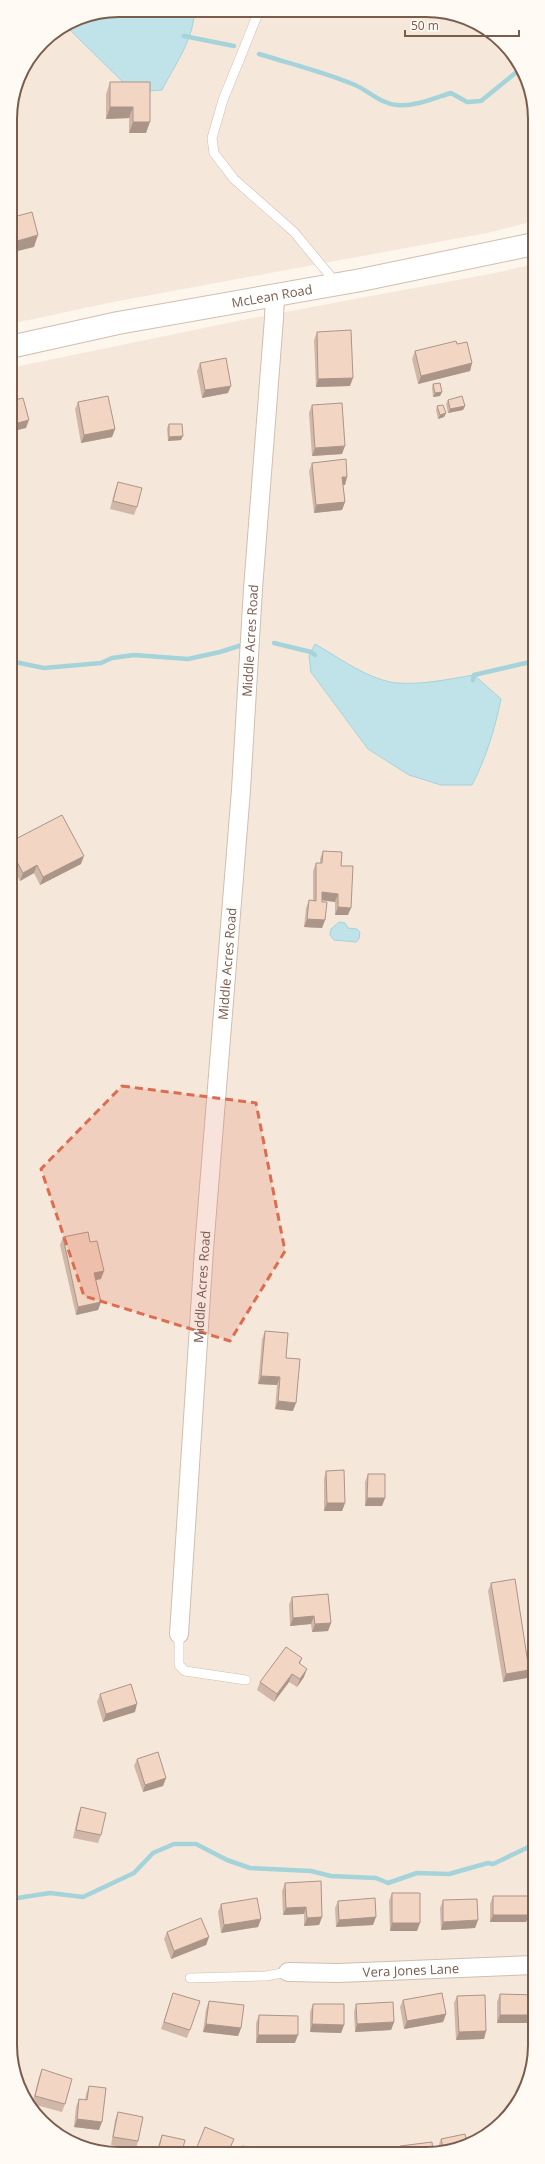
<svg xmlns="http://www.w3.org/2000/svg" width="545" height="2164" font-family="'Open Sans',sans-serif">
	<rect width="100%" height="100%" fill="#fdf6ec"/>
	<path fill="#f5e8da" d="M119 10 447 12 503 42 524 71 534 105V221L487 233 113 302 10 324V112L18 77 42 42 78 18Z
		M534 264 535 2052 527 2086 508 2117 474 2143 440 2153 98 2152 65 2139 37 2117 11 2059 10 368 252 318 495 273Z"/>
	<path fill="#bfe3e8" stroke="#a5d3da" d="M119 10H194C195 38 174 66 162 90L133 92 66 26 78 18Z
		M315 644C338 657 370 681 398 683 423 685 449 679 474 675L501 699C495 729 486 758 472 785H441L409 775 368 749 311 672 309 656Z
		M339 922 345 923 348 928 357 929 360 932 359 939 356 942 334 940 330 935 331 929Z"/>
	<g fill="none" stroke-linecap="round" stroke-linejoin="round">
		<path stroke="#a5d3da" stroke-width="4.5" d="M184 36 234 46
			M259 54C291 64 324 72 355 85 369 91 381 104 397 105 414 107 435 98 451 93L467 102 481 101 519 70
			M516 60 519 70 526 78
			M274 643 311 652 315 655
			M10 661 44 668 101 663 112 658 134 655 188 659 220 652 242 645
			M473 680 474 675 534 661
			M11 1899 50 1893 83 1897 134 1873 153 1853 174 1844H196L227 1860 250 1868 311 1871 331 1876 376 1878 388 1883 417 1873 449 1874 488 1863 493 1864 535 1844"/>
		<defs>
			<path id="service" d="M259 11 223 100 212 138 214 153 234 179 294 232 336 283
				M179 1634V1665L185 1671 246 1680
				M190 1978 266 1976 288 1972"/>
			<g id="minor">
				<path id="s1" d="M179 1634 204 1249 241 790 253 589 274 318 275 294"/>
				<path id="s2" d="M288 1972 338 1973 535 1965"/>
			</g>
			<g id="tertiary">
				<path id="s3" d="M10 347 118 323 361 280 534 244"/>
			</g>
		</defs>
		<use href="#service" stroke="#d1beb0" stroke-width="10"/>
		<use href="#minor" stroke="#d1beb0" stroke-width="20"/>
		<use href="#tertiary" stroke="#d1beb0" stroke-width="24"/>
		<use href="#service" stroke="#fff" stroke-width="9"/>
		<use href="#minor" stroke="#fff" stroke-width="18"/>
		<use href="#tertiary" stroke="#fff" stroke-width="22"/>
	</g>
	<path fill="#d1b7a8" d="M110 82H150L146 133H129V118L106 119V94Z
		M317 332 350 386 316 387 314 340Z
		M457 344 472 363 470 371 418 384 412 359 415 351Z
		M200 363 228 393 202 398 197 371Z
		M433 384 442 392 440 396 433 397 432 388Z
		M448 400 465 406 463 410 448 413 446 404Z
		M78 402 115 429 112 437 81 443 75 409Z
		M312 405 342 454 312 456 309 413Z
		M437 406 446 413 444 417 438 419 436 410Z
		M169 424 181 440 168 441 167 428Z
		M312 463 347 477 345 485H343L345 502 342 510 314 513 309 471Z
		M118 482 137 507 134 515 110 509 115 490Z
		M10 842 81 864 40 885 34 873 20 881 11 863Z
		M323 851 341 866 348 915H335V902L322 900 325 920 322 928 304 927 306 908 309 900 313 901V871L316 863H320V859Z
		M63 1237 90 1242 101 1279 96 1280 101 1302 98 1310 76 1315 60 1245Z
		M265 1331 286 1358 293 1411 275 1409 277 1385 258 1384 262 1339Z
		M326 1471 345 1503 342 1511H324V1479Z
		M368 1474 385 1498 382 1506H365V1482Z
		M491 1583 527 1678 503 1682 488 1591Z
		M292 1597 331 1623 328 1631 312 1632 311 1624 290 1626 289 1605Z
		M302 1658 300 1664 304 1677 297 1687 289 1682 274 1702 257 1690 260 1682Z
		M100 1694 135 1712 103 1722 97 1702Z
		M137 1759 166 1778 163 1786 143 1792 134 1766Z
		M81 1807 101 1835 98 1843 73 1838 78 1815Z
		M285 1883 322 1917 319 1925 304 1926V1914L283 1915 282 1891Z
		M392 1893 417 1931H390L389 1901Z
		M493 1896 529 1915 526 1922H490V1904Z
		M443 1900 478 1920 475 1928 441 1930 440 1908Z
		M338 1901 373 1925 336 1927 335 1908Z
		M221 1904 261 1919 258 1927 221 1933 218 1912Z
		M167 1932 209 1937 206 1945 171 1959 164 1939Z
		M173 1993 190 2030 187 2038 161 2029Z
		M500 1994 535 1995V2023H497V2002Z
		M457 1996 486 2031 484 2039 456 2040 454 2003Z
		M403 2000 446 2014 443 2022 404 2029 400 2007Z
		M209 2001 241 2028 238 2036 203 2032 206 2009Z
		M313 2004 344 2025 341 2033 310 2032V2012Z
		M356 2004 394 2022 391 2030 355 2032 354 2012Z
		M259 2015 295 2043H256V2023Z
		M42 2069 65 2104 62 2112 32 2104 39 2077Z
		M89 2086 99 2130 74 2127 76 2107 79 2099 85 2100 86 2094Z
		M118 2112 138 2141 136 2149 111 2145 115 2120Z
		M162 2135 182 2152H157L159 2143Z
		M441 2139 468 2145 439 2153 438 2147Z
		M400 2146 433 2153H398Z"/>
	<path fill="#aa9588" d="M110 107H133L129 118 106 119Z
		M133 122H150L146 133H129Z
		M38 235 34 247 10 253V243Z
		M472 363 470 371 418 384 421 376Z
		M353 378 350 386 316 387 318 379Z
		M231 386 228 393 202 398 205 390Z
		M442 392 440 396 433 397 435 393Z
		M465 406 463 410 448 413 450 409Z
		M446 413 444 417 438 419 440 415Z
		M29 420 26 428 10 432V425Z
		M115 429 112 437 81 443 84 435Z
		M183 436 181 440 168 441 169 437Z
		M345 446 342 454 312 456 315 448Z
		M342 477H347L345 485H339Z
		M345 502 342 510 314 513 316 505Z
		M84 856 81 864 40 885 43 877Z
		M37 865 34 873 20 881 23 873Z
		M322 892 338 894 335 902 320 900Z
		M338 907 351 908 348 915H335Z
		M307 919 325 920 322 928 304 927Z
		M104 1271 101 1279 91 1281 94 1273Z
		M101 1302 98 1310 76 1315 78 1307Z
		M261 1376 280 1377 277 1385 258 1384Z
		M278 1401 296 1403 293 1411 275 1409Z
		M367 1498H385L382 1506H365Z
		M327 1503H345L342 1511H324Z
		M314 1616 311 1624 290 1626 293 1618Z
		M331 1623 328 1631 312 1632 315 1624Z
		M307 1669 304 1677 297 1687 300 1679Z
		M529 1670 527 1678 503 1682 506 1674Z
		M292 1674 289 1682 274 1702 277 1694Z
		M137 1704 135 1712 103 1722 106 1714Z
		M166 1778 163 1786 143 1792 145 1785Z
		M306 1907 304 1914 283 1915 286 1908Z
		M493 1915H529L526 1922H490Z
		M322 1917 319 1925 304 1926 307 1918Z
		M376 1917 373 1925 336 1927 339 1920Z
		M261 1919 258 1927 221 1933 224 1925Z
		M478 1920 475 1928 441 1930 443 1922Z
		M392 1923H420L417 1931H390Z
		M209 1937 206 1945 171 1959 174 1951Z
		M446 2014 443 2022 404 2029 407 2021Z
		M500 2015H535V2023H497Z
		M394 2022 391 2030 355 2032 357 2024Z
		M206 2024 241 2028 238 2036 203 2032Z
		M312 2024 344 2025 341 2033 310 2032Z
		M486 2031 484 2039 456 2040 459 2032Z
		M258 2035H298L295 2043H256Z
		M77 2119 102 2122 99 2130 74 2127Z"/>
	<path fill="#f3d5c3" stroke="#aa9588" d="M110 82H150V122H133V107H110Z
		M32 212 38 235 10 243V218Z
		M351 330 353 378 318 379 317 332Z
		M456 341 457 344 467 342 472 363 421 376 415 351Z
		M226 358 231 386 205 390 200 363Z
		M440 383 442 392 435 393 433 384Z
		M108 396 115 429 84 435 78 402Z
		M462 396 465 406 450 409 448 400Z
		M23 398 29 420 10 425V401Z
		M342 403 345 446 315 448 312 405Z
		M443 405 446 413 440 415 437 406Z
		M169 424H182L183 436 169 437Z
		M346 459 347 477H342L345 502 316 505 312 463Z
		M118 482 142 488 137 507 113 501Z
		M62 815 84 856 43 877 37 865 23 873 10 849V842Z
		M323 851 342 852 341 866H353L351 908 338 907V894L322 892V902H327L325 920 307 919 309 900 316 901V863H322Z
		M88 1232 90 1242 97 1241 104 1271 94 1273 101 1302 78 1307 63 1237Z
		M265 1331 288 1333 286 1358 300 1359 296 1403 278 1401 280 1377 261 1376Z
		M344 1470 345 1503H327L326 1471Z
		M368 1474H385V1498H367Z
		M515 1579 529 1670 506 1674 491 1583Z
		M328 1594 331 1623 315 1624 314 1616 293 1618 292 1597Z
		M286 1647 302 1658 299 1663 307 1669 300 1679 292 1674 277 1694 260 1682Z
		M131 1684 137 1704 106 1714 100 1694Z
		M158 1752 166 1778 145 1785 137 1759Z
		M81 1807 106 1813 101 1835 76 1830Z
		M321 1881 322 1917 307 1918 306 1907 286 1908 285 1883Z
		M392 1893H420V1923H392Z
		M493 1896H529V1915H493Z
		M257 1898 261 1919 224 1925 221 1904Z
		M375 1898 376 1917 339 1920 338 1901Z
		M477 1899 478 1920 443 1922V1900Z
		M201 1918 209 1937 174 1951 167 1932Z
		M173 1993 200 2001 190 2030 164 2022Z
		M442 1993 446 2014 407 2021 403 2000Z
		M500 1994 535 1995V2015H500Z
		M485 1995 486 2031 459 2032 457 1996Z
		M209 2001 244 2005 241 2028 206 2024Z
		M393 2002 394 2022 357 2024 356 2004Z
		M313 2004H344V2025L312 2024Z
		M259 2015 298 2016V2035H258Z
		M42 2069 72 2079 65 2104 35 2096Z
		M89 2086 106 2088 102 2122 77 2119 79 2099 87 2100Z
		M118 2112 143 2117 138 2141 113 2137Z
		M205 2127 234 2139 228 2152H195Z
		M465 2134 468 2145 444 2152 441 2139Z
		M162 2135 185 2140 182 2152H158Z
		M432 2142 433 2153H401L400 2146Z
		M242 2146 273 2151V2152H241Z
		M385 2148 386 2153H368Z"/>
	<path fill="#dc6d51" fill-opacity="0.2" stroke="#dc6d51" stroke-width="3" stroke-dasharray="8 5" stroke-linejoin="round" d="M122 1086 256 1103 285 1251 230 1341 84 1296 41 1169Z"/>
	<g text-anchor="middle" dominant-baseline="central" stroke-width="4" stroke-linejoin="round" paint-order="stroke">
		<g font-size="13" fill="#7a5c4d" stroke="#fffaf3">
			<text stroke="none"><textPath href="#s3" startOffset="267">McLean Road</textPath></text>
			<text stroke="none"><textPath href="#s1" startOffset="996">Middle Acres Road</textPath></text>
			<text stroke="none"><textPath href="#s1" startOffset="672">Middle Acres Road</textPath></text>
			<text stroke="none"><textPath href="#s1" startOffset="348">Middle Acres Road</textPath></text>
			<text stroke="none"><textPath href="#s2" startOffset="123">Vera Jones Lane</textPath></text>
		</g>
	</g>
	<path d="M0 0H545V2164H0ZM119 17H426A102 102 0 0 1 528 119V2045A102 102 0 0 1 426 2147H119A102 102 0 0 1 17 2045V119A102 102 0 0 1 119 17Z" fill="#fffaf3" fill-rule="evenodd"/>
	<path fill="none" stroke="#7a5c4d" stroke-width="2" d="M119 17H426A102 102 0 0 1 528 119V2045A102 102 0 0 1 426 2147H119A102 102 0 0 1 17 2045V119A102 102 0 0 1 119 17Z"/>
	<path d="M405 30v6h114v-6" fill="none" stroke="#7a5c4d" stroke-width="2"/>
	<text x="411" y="30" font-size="12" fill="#7a5c4d" stroke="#fffaf3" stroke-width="3" paint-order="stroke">50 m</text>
</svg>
